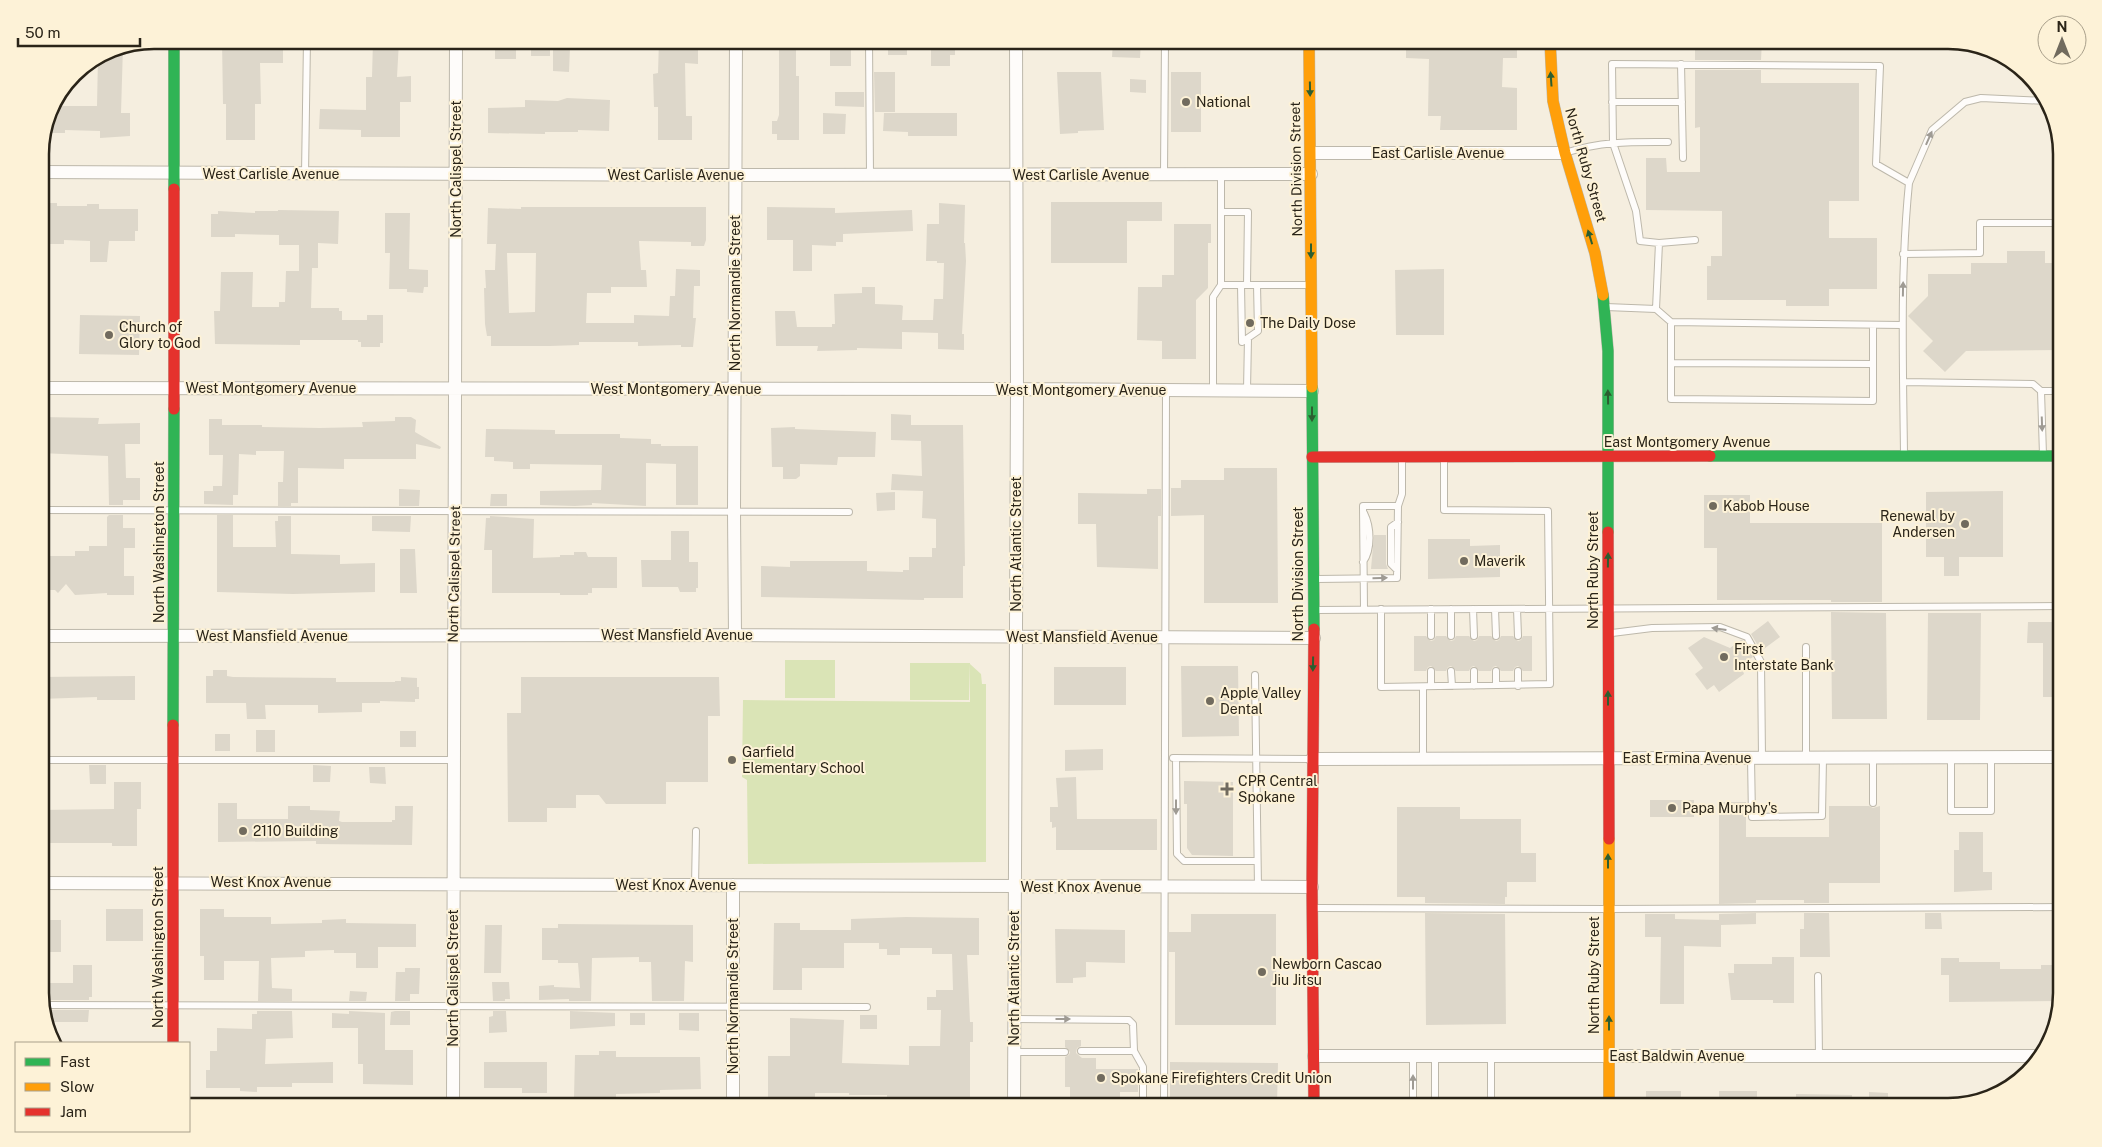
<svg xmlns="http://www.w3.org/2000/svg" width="2102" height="1147" font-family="'Public Sans',sans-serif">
	<rect width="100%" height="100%" fill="#f5eedf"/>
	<path fill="#dae4b6" d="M785 660H835V698H785Z
		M910 663H970L969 700H910Z
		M970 664 981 674 982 684H986V862L748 864 747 780 742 777 743 700 970 702Z"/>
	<path fill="#ddd7ca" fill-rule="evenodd" d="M222 40H250V45H283V63H260L261 104H255V140H226V104H223Z
		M373 40 399 41 397 77 411 76V102H400V137H361V130L319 129 320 109 366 110V77H372Z
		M531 40H550V56H531Z
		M659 40 692 41V50H698V64L685 63 686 116H692V140H658V107H654L653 74 658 73Z
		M888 40H907V55H888Z
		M1141 40 1140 58 1112 57 1113 41Z
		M1406 40H1517V58H1503L1502 87 1517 88V130H1440L1441 116H1428L1429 59 1406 58Z
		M1695 40H1762L1761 60H1695Z
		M931 43H955V55H950V66H931Z
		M495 45H516V59H495Z
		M830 45H851V66H830Z
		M123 46 121 113H130V136L100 138V131L65 130V133H44L51 106H97L98 57 110 49Z
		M779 46H796V76H799V140H777V134H772V121H777L779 115Z
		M553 48H570L569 72 553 71Z
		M1695 70H1761V83H1859V201H1829V238H1877V289H1829V306H1786V300H1707V266H1711V256H1722V211L1646 210V158H1666L1667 172H1700V127L1695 128Z
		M874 72H895V112H875Z
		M1057 72H1101L1104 130 1078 131V133L1060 134Z
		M1171 72H1201V132H1171Z
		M1130 79 1146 80V93L1130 92Z
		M835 92H864V107L835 106Z
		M567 98 610 100 609 131 578 130V132H545V134L488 133V108L525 107V100L558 101Z
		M823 113 846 114 845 134H823Z
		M884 113H957V136H908V132L883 131Z
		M1051 202H1162V221H1127V263H1051Z
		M40 203H57V206H87V204H99V209H138V231H135V241H109L107 262H90V241L64 240V244H40Z
		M939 203 965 205 964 243H965L966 261 962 334H964V350L938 349V333L902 332V349L857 348V350L817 351 818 346H776L775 311H795L797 327H832V324H835L834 294 862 293V287H875V304L901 305 903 306 902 320H933L934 299H943L944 263H937V261H926L927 224H939Z
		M521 207H706V240L704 246H691V242L639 241 641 270H646L647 287H611V293H587L586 323H634V315L669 316 670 296H675L676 269 700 270V286H694L693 318H696L693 347H681V345L638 346V342H579V345L550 346H491V336H487L485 324 484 288H486L485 270H495L496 244H487L488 208 521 209ZM507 253H536L535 312 509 313Z
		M767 207 835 208V213L912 210 913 231 843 234V242H836V246L812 245V271H793V240H767Z
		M278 210 339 211 338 244 318 243V268H312L311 308H339V311H342V320H367V315H383V343H380V347H361V342H358V340H300V345L215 344 214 311H220L221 272H253L252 307H279V302H285L286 271H299V245H279V235L235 234V237H211V214H218V211L255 213V211H278Z
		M385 213H410L409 269 428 270V287H424L423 293 407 292V289H389L390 253H385Z
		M1174 224H1211V243H1208V288L1196 300V359H1162V341L1137 340 1138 287H1162V275H1174Z
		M2007 251H2045V263H2062V350L1966 351 1945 372 1923 351 1933 341 1908 316 1928 296V274H1971V263H2007Z
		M1444 269V335H1396L1395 270Z
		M80 315 140 316 139 355 79 354Z
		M891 414 911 415V425H963L965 566H963V598H924V600L761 597V566L790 567V561H867V571L903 572V570H909V557H932V548H936V519L922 518 923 491 891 490 892 474 922 476 921 441 891 440Z
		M40 417 99 418 98 424 140 423V444H125L126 478H140V500H123V505H109L108 456 40 453Z
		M395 417H411L416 420 415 432 441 447 440 449 416 444V459H344V469L298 468V503H291V506H278V482H283L284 451H256V455L239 454 238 495H233V505L204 504V491H213V486H222L223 455H209V419H222V425H262V427L320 428 363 427 362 422 395 421Z
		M795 427V429L876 432 875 457H838L837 465 800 464V476L796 479H783V467H772L771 428Z
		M486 429 555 430V434H620V438L651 439V444H661V446H698V505H676V464L646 463V506L592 503V505L575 506 540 505V491L601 490 602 465 530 464V469H513V462L494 461V457H485Z
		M1224 468H1277L1278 603H1204V515L1171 516V488H1181V480H1224Z
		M399 489 420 490 419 506H399Z
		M1147 489H1161V516H1158V569L1097 567 1096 524H1078V493L1147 494Z
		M2003 491V557H1959V576H1944V557H1926V492Z
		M895 492V510L877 511 876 493Z
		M491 494H507V506H490Z
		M1704 495H1750V523H1882V602H1831V600H1717V548H1704Z
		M109 515H123V528H135V548H124V576H134V595H107V593L75 595 66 584 58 593 55 590H40V556H75V551H89V546H107V517Z
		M217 515H233V547H276L275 521H278V516H291V554L340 555V564L375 563V592L293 594 217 592Z
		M372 516H411L410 532 372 531Z
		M490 516 534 519 533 558 560 557V555H574V552H586L588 557H617V588H592V593H588V595H560V593H492V550H484L486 518H490Z
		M671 531H689V562H698V588H696V592H680L678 587H642L641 560H671Z
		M1374 535H1386V564L1388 569H1371Z
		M1428 539H1470V546L1500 545V577L1428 579Z
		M400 549H415L417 593H400Z
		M1831 612 1886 613 1887 719H1832Z
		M1928 613H1981L1980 720H1927Z
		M1768 621 1780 637 1761 651 1751 634Z
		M2028 622H2062V697H2043V643H2027Z
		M1414 636H1426L1431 641 1434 640 1436 636H1446L1451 641 1454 640 1456 636H1469L1474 641 1477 640 1479 636H1491L1496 641 1499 640 1501 636H1513L1518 641 1521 640 1523 636H1532V671H1523L1518 666 1515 667 1513 671H1501L1496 666 1493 667 1491 671H1479L1474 666 1471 667 1469 671H1456L1451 666 1448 667 1446 671H1436L1431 666 1428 667 1426 671H1414Z
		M1704 637 1730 648 1741 640 1744 641 1753 657 1741 665 1744 674 1719 692 1714 685 1707 690 1695 674 1703 668 1688 648Z
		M1181 666H1238L1239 736 1182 737Z
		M1054 667H1126V705H1054Z
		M213 670H227V676L233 677 336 678V682H395V681H401V677L417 678V687H419V699H415V702L380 701V703H362V712L318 713V705H265L266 719H247L246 703H206V676H213Z
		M135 676V700H97V697L40 699V677Z
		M521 677H719L720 716H708V782H666V804H606L599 795H576V808H547V822H508L507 713H521Z
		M256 730H275V752H256Z
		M400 731H416V747H400Z
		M215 734H230V751H215Z
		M1103 749V770L1065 771V750Z
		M89 765H106V784H90Z
		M313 765 331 766 330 782H313Z
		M369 767H385L386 784 370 783Z
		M1076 777 1077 819H1157V850H1056V827L1052 828V822H1050V807H1058L1056 778Z
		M1184 781 1233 782V856L1192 855 1187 848V804H1184Z
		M114 782H141V809H137V846H112V843H40V810L114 809Z
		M1650 800H1694V817H1650Z
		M1719 802H1746V837H1829V806H1869L1873 808 1880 806V883H1829V903H1804V900H1756V903L1719 904Z
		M218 803H237V819H288V806H310V810L340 811 339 821 342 822H392V820H395V806H413L412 845 316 844V841L218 842Z
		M1397 807H1460V819H1521V853H1536V882H1507V897H1505V904L1425 903V897H1397Z
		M1959 832H1983V872H1992V890L1954 892V850H1959Z
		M106 909H143V941H106Z
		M200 909H224V917H271V924L322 923V920L346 919V923L416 924V947H378V968H356V953H334V950L305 951V957L271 958 272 988 292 989V1001H258L259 961H224V980H204V956H200Z
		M1425 913 1505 914 1506 1024 1426 1025Z
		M1756 913V924L1721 925V947L1684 946V1004H1660L1661 937H1645V914H1675V919L1719 920V914Z
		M1804 913H1829L1830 957H1800V929H1804Z
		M1925 913H1941L1942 929H1925Z
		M1191 914H1276V1025H1175V952H1169V932H1191Z
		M906 917 979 918V955H967L970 1022H973V1042H970V1097L887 1098V1095H849V1093H815V1097L768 1098V1056H790V1018L844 1020 842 1063 909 1065V1046H940L941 1010H927V997H936V990H953L952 954H932V948H900V955H887V949H879V943H844V968H802V990H773L774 923H800V930H851V919Z
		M41 920H61V952H41Z
		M558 924 693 925V962L685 961 684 1001H652L651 962H639V957L592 958 591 1001H569V999L539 1000V986L554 985V987L580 988 578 963H558V960H542V928H558Z
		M485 925H502L501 973H484Z
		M1055 929 1125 930V963L1086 962V977L1073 978V983H1056Z
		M1772 957H1794V1003H1773V1000H1731L1728 973H1734V964H1772Z
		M1941 958H1959V962H2000V969H2041V965H2059V998L2058 1001 1949 1002V975H1941Z
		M73 965H92V997H89V1000H40V983H73Z
		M405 968H420L419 994H410V1001H395L396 972H405Z
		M492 982H509L510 999H505V1001H493Z
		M350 991 367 992 366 1001H349Z
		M43 1010H89L88 1022H47Z
		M257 1011H292L293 1038 266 1039 265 1064 333 1062V1083H292V1087H257V1092L240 1091V1088H206V1070H210V1051H217V1028L252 1029V1014H257Z
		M349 1011 385 1013V1050H413V1085L363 1084V1064H358V1028H332V1013L349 1014Z
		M395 1011H410V1025H390L391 1012Z
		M493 1011H506L507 1032 489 1033V1017L493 1016Z
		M570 1011 615 1013V1026L570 1029Z
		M630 1013H645V1025H630Z
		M679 1013H699V1031L679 1030Z
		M860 1015H877V1029H860Z
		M1065 1040H1081V1046L1077 1048 1076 1053 1082 1058H1096V1069H1138V1092H1120V1104H1070V1087H1065V1057L1069 1055 1070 1052 1065 1047Z
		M599 1051H616V1057H700L701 1089 660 1090V1093L616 1094V1097H574L575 1055H599Z
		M484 1062H547V1093H522V1088H484Z
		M1170 1062 1278 1063 1277 1104H1170Z
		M1646 1091H1681V1107H1646Z
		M1719 1091H1757V1107H1719Z
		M1869 1092 1888 1093V1107H1869Z
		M1796 1094 1852 1095V1107H1796Z"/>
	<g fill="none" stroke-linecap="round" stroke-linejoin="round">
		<defs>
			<path id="lane" d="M869 40 870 175
				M1681 64 1683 158
				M1612 102H1682
				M1568 152C1602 141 1632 142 1668 142
				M305 174 307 40
				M1164 174 1165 40
				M1221 174V285H1309
				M1909 183 1932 130 1965 102 1981 98 2046 101
				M1221 212H1248L1247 285
				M1695 240 1659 243 1640 241 1636 211 1613 143 1612 64 1880 66 1876 164 1909 183C1900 273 1903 364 1904 455
				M1903 254 1980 253V223H2062
				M1241 285 1242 342 1258 331 1257 285
				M1606 307 1656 309 1671 322 1902 325
				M1656 309 1659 243
				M1671 322V399L1873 401V325
				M1671 363 1873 364
				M1903 382 2033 384 2041 391H2062
				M1213 390V297L1221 285
				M1247 390 1248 338
				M2041 391 2043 455
				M40 510 849 512
				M1363 562C1372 549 1371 527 1364 513
				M1397 570 1391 564V527L1398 522
				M1317 579 1397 578 1398 506 1402 494V458
				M1364 609 1363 506H1398
				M1381 609V687L1550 684 1548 511 1444 510V458
				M1431 609V636
				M1451 609V636
				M1473 609 1474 636
				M1495 609 1496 636
				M1517 609 1518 636
				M1316 610 2062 606
				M1612 633 1652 628 1720 627 1747 637 1761 662 1762 758
				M1806 647V758
				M1431 671V686
				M1451 671 1452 686
				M1474 671V686
				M1496 671V685
				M1518 671V686
				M1255 675 1258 887
				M1423 687V758
				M1951 757V811H1991V757
				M1173 758 1311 759
				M1176 758 1177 854 1184 861H1257
				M1751 758 1752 817 1822 816 1823 758
				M1873 758V803
				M40 760H452
				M695 885 696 831
				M1316 908 1608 909 2062 907
				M1818 976 1819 1056
				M42 1005 867 1007
				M1014 1019 1129 1020 1133 1024 1134 1051 1143 1067V1107
				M1081 1051H1134
				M1014 1052H1065
				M1491 1056V1107
				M1164 1107 1166 390
				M1413 1107V1056
				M1435 1107V1056"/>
			<path id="street" d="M1311 153H1565
				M40 172 717 175 1311 174
				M40 388 1017 389 1312 391
				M735 635 734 512 736 40
				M40 636 735 635 1314 638
				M1312 759 2062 757
				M40 883 1312 887
				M733 885V1107
				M1314 1056H2039
				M453 1107 456 40
				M1014 1107 1017 389 1016 40"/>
			<path id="fast" d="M174 189V40
				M1603 295 1608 351V532
				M1312 387 1314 629
				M1710 456H2062
				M173 725 174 409"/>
			<path id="slow" d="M1309 40 1312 387
				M1550 40 1553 101 1565 153 1595 253 1603 295
				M1609 839V1107"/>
			<path id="jam" d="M174 409V189
				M1312 457 1710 456
				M1608 532 1609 839
				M1314 629 1312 887 1314 1107
				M173 1043V725"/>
		</defs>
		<use href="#lane" stroke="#bdb8ab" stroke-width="8"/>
		<use href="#street" stroke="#bdb8ab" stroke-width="14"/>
		<use href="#fast" stroke="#bdb8ab" stroke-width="12"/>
		<use href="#slow" stroke="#bdb8ab" stroke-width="12"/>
		<use href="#jam" stroke="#bdb8ab" stroke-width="12"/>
		<use href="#lane" stroke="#fefcfa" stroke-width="6"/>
		<use href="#street" stroke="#fefcfa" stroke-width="12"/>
		<use href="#fast" stroke="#30b455" stroke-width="11"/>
		<use href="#slow" stroke="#ff9f0a" stroke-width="11"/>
		<use href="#jam" stroke="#e5322d" stroke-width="11"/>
	</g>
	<defs><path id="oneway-solid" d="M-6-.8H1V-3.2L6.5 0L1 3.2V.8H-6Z" transform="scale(1.25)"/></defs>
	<g fill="#2c5e30">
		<use href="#oneway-solid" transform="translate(1551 79) rotate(-94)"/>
		<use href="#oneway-solid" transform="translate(1310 89) rotate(89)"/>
		<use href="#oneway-solid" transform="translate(1590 237) rotate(-107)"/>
		<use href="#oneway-solid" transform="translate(1311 251) rotate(90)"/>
		<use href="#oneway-solid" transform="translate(1608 397) rotate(-91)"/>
		<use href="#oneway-solid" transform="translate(1312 414) rotate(90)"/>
		<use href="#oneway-solid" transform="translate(1608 560) rotate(-89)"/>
		<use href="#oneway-solid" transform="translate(1313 664) rotate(91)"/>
		<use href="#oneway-solid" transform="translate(1608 698) rotate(-90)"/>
		<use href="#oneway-solid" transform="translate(1608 861) rotate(-90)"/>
		<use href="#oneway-solid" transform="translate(1609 1023) rotate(-90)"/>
	</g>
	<g fill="#9f9b94">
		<use href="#oneway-solid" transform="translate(1929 138) rotate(-66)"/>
		<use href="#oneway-solid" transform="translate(1903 289) rotate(-89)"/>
		<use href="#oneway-solid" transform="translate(2042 424) rotate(88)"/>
		<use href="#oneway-solid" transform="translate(1380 578) rotate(-2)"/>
		<use href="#oneway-solid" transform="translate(1719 629) rotate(-172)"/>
		<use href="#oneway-solid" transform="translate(1176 807) rotate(90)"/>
		<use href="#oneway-solid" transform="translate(1063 1019)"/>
		<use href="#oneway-solid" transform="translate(1413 1082) rotate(-90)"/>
	</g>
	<g fill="#716b5e" stroke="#fdf2d7" stroke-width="2">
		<circle cx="1186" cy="102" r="5"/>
		<circle cx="1250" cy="323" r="5"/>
		<circle cx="109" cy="335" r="5"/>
		<circle cx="1713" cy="506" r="5"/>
		<circle cx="1965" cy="524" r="5"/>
		<circle cx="1464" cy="561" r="5"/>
		<circle cx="1724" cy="657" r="5"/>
		<circle cx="1210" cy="701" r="5"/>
		<circle cx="732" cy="760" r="5"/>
		<path d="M1224.5 781.5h5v5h5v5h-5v5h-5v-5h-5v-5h5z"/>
		<circle cx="1672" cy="808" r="5"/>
		<circle cx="243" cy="831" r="5"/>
		<circle cx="1262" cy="972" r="5"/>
		<circle cx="1101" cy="1078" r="5"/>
	</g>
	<g text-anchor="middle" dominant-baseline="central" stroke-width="4" stroke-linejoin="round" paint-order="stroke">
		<g font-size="14" fill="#2a2418" stroke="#fdf2d7" text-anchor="start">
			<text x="1196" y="102">National</text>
			<text x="1260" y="323">The Daily Dose</text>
			<text x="119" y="327">Church of<tspan x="119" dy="16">Glory to God</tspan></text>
			<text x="1723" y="506">Kabob House</text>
			<text x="1955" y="516" text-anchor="end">Renewal by<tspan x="1955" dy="16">Andersen</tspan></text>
			<text x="1474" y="561">Maverik</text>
			<text x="1734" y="649">First<tspan x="1734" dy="16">Interstate Bank</tspan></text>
			<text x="1220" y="693">Apple Valley<tspan x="1220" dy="16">Dental</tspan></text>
			<text x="742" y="752">Garfield<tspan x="742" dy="16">Elementary School</tspan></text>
			<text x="1238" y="781">CPR Central<tspan x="1238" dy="16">Spokane</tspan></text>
			<text x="1682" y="808">Papa Murphy's</text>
			<text x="253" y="831">2110 Building</text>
			<text x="1272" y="964">Newborn Cascao<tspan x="1272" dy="16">Jiu Jitsu</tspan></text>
			<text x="1111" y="1078">Spokane Firefighters Credit Union</text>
		</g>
		<g font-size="14" fill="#2a2418" stroke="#fdf2d7">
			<text x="1438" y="153">East Carlisle Avenue</text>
			<text transform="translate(1586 165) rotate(74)">North Ruby Street</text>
			<text transform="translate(456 169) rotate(-90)">North Calispel Street</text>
			<text transform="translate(1296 169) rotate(-91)">North Division Street</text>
			<text x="271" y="174">West Carlisle Avenue</text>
			<text x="676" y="175">West Carlisle Avenue</text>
			<text x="1081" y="175">West Carlisle Avenue</text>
			<text transform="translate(735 293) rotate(-90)">North Normandie Street</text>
			<text x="271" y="388">West Montgomery Avenue</text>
			<text x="676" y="389">West Montgomery Avenue</text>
			<text x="1081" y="390">West Montgomery Avenue</text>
			<text x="1687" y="442">East Montgomery Avenue</text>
			<text transform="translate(159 542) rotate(-90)">North Washington Street</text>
			<text transform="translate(1016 544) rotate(-90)">North Atlantic Street</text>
			<text transform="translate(1593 570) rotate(-90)">North Ruby Street</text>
			<text transform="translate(454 574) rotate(-89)">North Calispel Street</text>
			<text transform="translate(1298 574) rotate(-90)">North Division Street</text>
			<text x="677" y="635">West Mansfield Avenue</text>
			<text x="272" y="636">West Mansfield Avenue</text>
			<text x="1082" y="637">West Mansfield Avenue</text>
			<text x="1687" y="758">East Ermina Avenue</text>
			<text x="271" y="882">West Knox Avenue</text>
			<text x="676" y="885">West Knox Avenue</text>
			<text x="1081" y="887">West Knox Avenue</text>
			<text transform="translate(158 947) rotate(-90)">North Washington Street</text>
			<text transform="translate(1594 975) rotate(-90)">North Ruby Street</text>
			<text transform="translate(453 978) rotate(-90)">North Calispel Street</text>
			<text transform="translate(1014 978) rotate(-90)">North Atlantic Street</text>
			<text transform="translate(733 996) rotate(-90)">North Normandie Street</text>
			<text x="1677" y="1056">East Baldwin Avenue</text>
		</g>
	</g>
	<path d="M0 0H2102V1147H0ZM154 49H1948A105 105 0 0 1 2053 154V993A105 105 0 0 1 1948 1098H154A105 105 0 0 1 49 993V154A105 105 0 0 1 154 49Z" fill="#fdf2d7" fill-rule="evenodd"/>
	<path fill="none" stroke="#2a2418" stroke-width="2.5" d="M154 49H1948A105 105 0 0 1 2053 154V993A105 105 0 0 1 1948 1098H154A105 105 0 0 1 49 993V154A105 105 0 0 1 154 49Z"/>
	<rect x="15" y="1042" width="175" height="90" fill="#fdf2d7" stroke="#a9a08b"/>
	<rect x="25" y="1058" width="25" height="8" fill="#30b455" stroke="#a9a08b"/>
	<text x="60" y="1067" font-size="15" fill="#2a2418">Fast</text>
	<rect x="25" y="1083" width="25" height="8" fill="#ff9f0a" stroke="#a9a08b"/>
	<text x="60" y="1092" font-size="15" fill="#2a2418">Slow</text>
	<rect x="25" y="1108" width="25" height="8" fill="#e5322d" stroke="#a9a08b"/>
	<text x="60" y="1117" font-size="15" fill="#2a2418">Jam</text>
	<g transform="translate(2062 40)"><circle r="24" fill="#fdf2d7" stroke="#a9a08b"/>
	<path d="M0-4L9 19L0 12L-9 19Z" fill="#716b5e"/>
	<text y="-8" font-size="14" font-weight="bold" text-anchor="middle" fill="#2a2418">N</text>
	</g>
	<path d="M18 38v8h122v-8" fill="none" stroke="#2a2418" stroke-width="2.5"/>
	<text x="25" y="38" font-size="15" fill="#2a2418" stroke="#fdf2d7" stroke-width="4" paint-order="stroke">50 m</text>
</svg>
